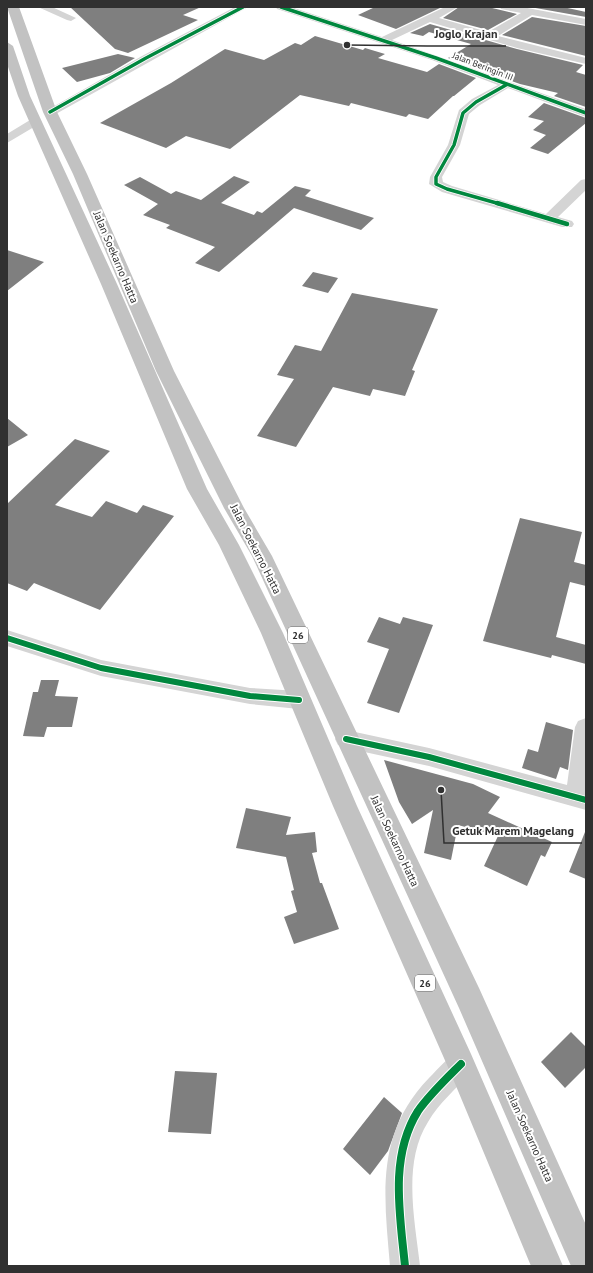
<svg xmlns="http://www.w3.org/2000/svg" width="593" height="1273" font-family="'PT Sans',sans-serif">
	<rect width="100%" height="100%" fill="#fff"/>
	<path fill="#7f7f7f" d="M70 7H201L183 15 198 20 128 53 115 49Z
		M375 7H442L396 29 358 15Z
		M459 7H488L517 14 488 30 443 18Z
		M530 7H563L586 12V17Z
		M532 17 586 26V56L502 35Z
		M430 24 517 49 583 65 576 72 586 75V107L554 96 558 93 520 84 448 58 471 44 429 32 423 36 410 33Z
		M315 36 363 50 365 48 385 54 378 58 427 72 439 64 476 78 454 96H453L428 119 409 114 406 117 351 103 349 106 300 95 230 149 186 136 166 148 100 123 171 83 225 49 264 60 295 43 301 45Z
		M118 54 135 58 110 73 77 82 62 68Z
		M544 103 586 118V123L548 154 530 148 546 135 533 130 544 121 528 117Z
		M234 176 250 182 221 203 254 215 257 211 262 213 295 186 311 190 305 196 374 218 361 230 294 208 219 272 195 263 215 247 166 228 170 225 143 215 158 204 124 185 140 177 171 194 176 191 201 200Z
		M7 250 44 262 7 291Z
		M313 272 338 278 328 293 302 286Z
		M352 293 438 309 412 370 415 371 405 396 373 389 370 396 333 387 296 447 257 436 294 379 277 375 295 345 321 351Z
		M7 418 28 435 7 447Z
		M75 439 110 451 55 505 92 517 106 501 137 513 143 505 174 516 100 610 34 583 27 591 7 583V504Z
		M520 518 582 532 574 562 586 565V586L570 582 556 637 586 645V664L552 655 551 658 483 641Z
		M379 617 400 624 403 617 433 625 399 713 367 703 389 649 367 642Z
		M41 680H59L55 696 78 697 72 727H47L44 737 23 736 33 692H38Z
		M546 722 573 730 568 770 560 767 556 779 522 768 528 749 538 752Z
		M384 760 473 784 500 797 488 813 552 842 545 857 541 855 527 886 484 866 498 836 458 825 451 860 424 853 433 810 412 824 399 802Z
		M246 808 291 817 286 835 315 832 317 852 312 853 320 883H322L339 929 294 944 284 917 297 912 291 891 294 890 286 857 236 848Z
		M585 832 586 833V879L569 872Z
		M571 1032 586 1047V1067L565 1088 541 1062Z
		M175 1071 217 1073 211 1134 168 1132Z
		M384 1097 402 1113 388 1151 370 1175 343 1149Z"/>
	<g fill="none" stroke-linecap="round" stroke-linejoin="round">
		<path fill="#d4d4d4" fill-rule="evenodd" d="M38 7H52L76 18 71 21 67 20Z
			M235 7H248L54 115H46L44 112 142 56Z
			M276 7H291L382 37 445 7H458L439 18 488 32 521 13 501 9 500 7H522L586 19V25L532 15 498 36 586 58V64L517 48 430 22 392 40 586 109V117L508 88 480 105 469 114 460 145 442 177 443 182 452 186 546 214 581 180 586 179V190L558 217 572 221 574 224 572 227H562L442 192 429 184 430 177 448 145 459 110 472 99 498 85 432 60 277 9Z
			M35 117 41 121 39 124 7 143V134Z
			M7 630 101 660 250 688 299 691 306 694 309 700 306 706 299 709 250 704 101 676 7 646Z
			M586 718V810L429 766 346 748 338 745 335 739 338 733 346 730 429 748 567 785 575 727 578 721Z
			M461 1051 470 1055 474 1064 470 1073C456 1089 439 1103 428 1122 402 1163 415 1221 420 1266H390C384 1195 375 1134 429 1078 439 1068 448 1056 461 1051Z"/>
		<path fill="#c2c2c2" fill-rule="evenodd" d="M7 7H19L57 112 87 174 174 371 244 508 272 556 479 988 586 1225V1266H571L459 1008 252 556 224 508 156 371 73 174 43 112Z
			M7 42 13 46 30 96 117 284 207 489 239 545 283 633 357 806 471 1054 563 1266H531L451 1074 333 806 261 633 219 545 187 489 101 284 18 96 7 64Z"/>
		<defs>
			<path id="cycleway-far3" d="M281 7 436 58 586 113
				M50 112 146 58 243 7
				M500 204 447 189 436 184V177L454 145 463 113 476 102 506 85"/>
			<path id="cycleway-far2" d="M497 203 567 224"/>
			<path id="cycleway-far1" d="M7 638 101 668 250 696 299 700
				M346 739 429 757 586 800"/>
			<path id="cycleway" d="M405 1266C400 1215 389 1157 418 1111 430 1094 446 1079 461 1064"/>
		</defs>
		<use href="#cycleway-far3" stroke="#fff" stroke-width="5"/>
		<use href="#cycleway-far2" stroke="#fff" stroke-width="6"/>
		<use href="#cycleway-far1" stroke="#fff" stroke-width="8"/>
		<use href="#cycleway" stroke="#fff" stroke-width="10"/>
		<use href="#cycleway-far3" stroke="#00873e" stroke-width="3.5"/>
		<use href="#cycleway-far2" stroke="#00873e" stroke-width="4.5"/>
		<use href="#cycleway-far1" stroke="#00873e" stroke-width="6"/>
		<use href="#cycleway" stroke="#00873e" stroke-width="8"/>
	</g>
	<g text-anchor="middle" dominant-baseline="central" stroke-width="4" stroke-linejoin="round" paint-order="stroke">
		<g font-size="9" fill="#303030" stroke="#fff">
			<text transform="translate(483 66) rotate(21)">Jalan Beringin III</text>
		</g>
		<g fill="#fff" stroke="#6e6e6e" stroke-width="1">
			<rect x="288" y="627" width="20" height="16" rx="3"/>
			<rect x="415" y="975" width="20" height="16" rx="3"/>
		</g>
		<g font-size="10" font-weight="bold" fill="#303030">
			<text x="298" y="635">26</text>
			<text x="425" y="983">26</text>
		</g>
		<g font-size="11" fill="#303030" stroke="#fff">
			<text transform="translate(116 257) rotate(67)">Jalan Soekarno Hatta</text>
			<text transform="translate(256 549) rotate(63)">Jalan Soekarno Hatta</text>
			<text transform="translate(395 841) rotate(65)">Jalan Soekarno Hatta</text>
			<text transform="translate(530 1136) rotate(66)">Jalan Soekarno Hatta</text>
		</g>
	</g>
	<path fill="none" stroke="#303030" stroke-width="1.5" d="M347 45L427 46H506M441 790L444 843H582"/>
	<g fill="#303030" stroke="#fff" stroke-width="1.5">
		<circle cx="347" cy="45" r="4"/>
		<circle cx="441" cy="790" r="4"/>
	</g>
	<g font-size="12" text-anchor="middle" font-weight="bold" fill="#303030" stroke="#fff" stroke-width="4" stroke-linejoin="round" paint-order="stroke">
		<text x="466" y="38">Joglo Krajan</text>
		<text x="513" y="835">Getuk Marem Magelang</text>
	</g>
	<rect width="593" height="1273" fill="none" stroke="#303030" stroke-width="16"/>
</svg>
